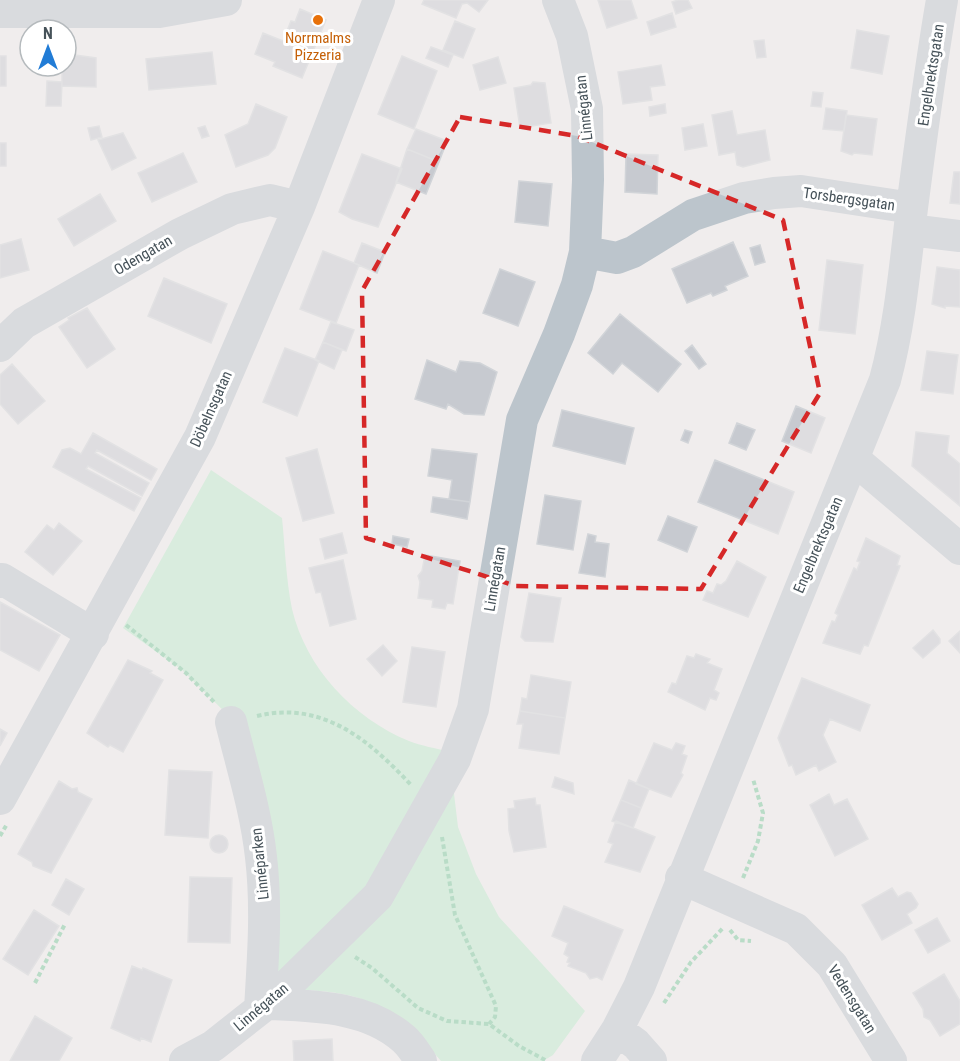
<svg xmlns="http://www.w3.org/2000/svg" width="960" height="1061" font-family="'Roboto Condensed',sans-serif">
	<rect width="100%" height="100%" fill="#f0eded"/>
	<path fill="#bceccc" d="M211 470 282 518C285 547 286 579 292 609 306 668 353 718 409 741 421 746 436 748 449 752L458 827 476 874 499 917 585 1011 553 1055 543 1061H441C386 995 353 990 270 989L230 717 182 670 123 628Z"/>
	<path fill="#c7cad0" stroke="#d1d4d8" stroke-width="1.5" d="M424 0H488L479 12 467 3 462 4 456 18 422 4Z
		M598 0H631L637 18 607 28Z
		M678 0H688L692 8 676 14 672 2Z
		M300 9 326 20 302 78 273 66 275 62 255 54 263 33 283 41 291 21 295 22Z
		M672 13 676 27 651 35 647 22Z
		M455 21 475 29 463 58 443 50Z
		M857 30 889 36 882 74 851 68Z
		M764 40 766 57 757 58 754 41Z
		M431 47 453 55 448 67 426 58Z
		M212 52 216 84 149 90 146 59Z
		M75 55 96 58V87L62 86V66H66V57Z
		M0 56H6V86H0Z
		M402 56 437 71 414 129 378 114Z
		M498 57 506 83 480 90 473 65Z
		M661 65 665 85 650 87 652 100 623 104 618 72Z
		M47 81 62 82 61 106H46Z
		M533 82 545 83 551 123 520 128 514 88 531 85Z
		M813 92 823 93 821 107 811 106Z
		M256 104 287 117 275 148 268 155 236 167 225 135 248 124Z
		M665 104 666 113 650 116 649 107Z
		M826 108 847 111 844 131 823 129Z
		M732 111 737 135 765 130 770 160 743 167 737 165 735 152 719 155 712 115Z
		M846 115 877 119 872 155 854 153 852 155 841 151Z
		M703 124 707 146 685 150 682 128Z
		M99 126 102 137 91 140 88 128Z
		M205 126 209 136 202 138 198 128Z
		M416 129 447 141 439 162 407 149Z
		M123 133 136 158 112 170 98 140Z
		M0 143H6V166H0Z
		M407 149 439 162 426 194 396 182Z
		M183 153 197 182 152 202 138 173Z
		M362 154 402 169 378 227 352 219 339 212Z
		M626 154 658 155 657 194 625 192Z
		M954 172H960V204L950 203Z
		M519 181 552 184 548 226 515 222Z
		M100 194 116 221 74 246 58 219Z
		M21 239 29 270 0 278V245Z
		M733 242 748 276 725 286 727 290 713 296 711 293 687 303 672 269Z
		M362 243 385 252 377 273 354 263Z
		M760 245 765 262 755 265 750 248Z
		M323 251 359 265 336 323 300 309Z
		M827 260 863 265 855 334 819 330Z
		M937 267 960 270V307L945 306V308L932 304Z
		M500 269 535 282 518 326 483 313Z
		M164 278 227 304 211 343 148 316Z
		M87 308 115 349 87 368 59 327 69 320 68 318Z
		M620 314 681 364 658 392 622 363 613 374 588 353Z
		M331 322 354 330 346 351 323 342Z
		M323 342 342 350 334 369 315 360Z
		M692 345 706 364 699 369 685 351Z
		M285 348 319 361 297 416 263 402Z
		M927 351 958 355 953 394 921 390Z
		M427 360 456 372 460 361 480 363 497 372 484 415 464 414 448 404 446 409 415 399Z
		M12 364 45 401 18 424 0 404V375Z
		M796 406 825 418 811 453 782 441Z
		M562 410 634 428 625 464 553 446Z
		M737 423 755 430 746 450 729 443Z
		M685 430 692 432 688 443 681 440Z
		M916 432 949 436 947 453 960 464V506L912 466Z
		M93 433 157 469 151 480 97 450 95 453 149 483 142 496 88 466 86 469 141 498 134 511 53 467 62 450 70 448 81 454Z
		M317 449 334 513 303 521 286 458Z
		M432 449 477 454 470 502 449 499 452 480 428 476Z
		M715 460 794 492 778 534 698 502Z
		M545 495 581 501 573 550 537 544Z
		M433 497 470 502 467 519 431 512Z
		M668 516 697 527 687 552 658 540Z
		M59 523 82 541 53 575 25 552 47 525 54 530Z
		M342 533 347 553 325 559 320 539Z
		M588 534 596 536 595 542 609 544 605 577 579 573Z
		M393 536 409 539 407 547 392 544Z
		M866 538 900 556 897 565 900 566 868 646 864 645 860 654 823 643 832 621 835 622 838 615 835 613 854 568 857 570 860 562 857 561Z
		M425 555 460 561 453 604 447 603 445 609 432 607 433 600 418 598 420 582 418 576 422 571Z
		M343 560 356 619 330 626 321 592 316 593 309 568Z
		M737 561 766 577 748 617 703 600 707 591 713 593 717 584 721 585 726 581Z
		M529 593 561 598 553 642 525 641 521 637Z
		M0 602 60 635 39 671 0 650Z
		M933 630 940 639V643L923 658 913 648Z
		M960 631V653L949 641Z
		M383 645 397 661 382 676 367 659Z
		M412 647 445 652 436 707 403 702Z
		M696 654 710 659 707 663 722 669 714 690 719 693 716 700 710 698 705 710 668 692 672 683 676 684 687 656 694 658Z
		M128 660 152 671 150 673 163 680 123 752 110 745 108 747 87 733Z
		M531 675 571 682 565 718 520 711 522 698 527 699Z
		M802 678 870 705 860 731 830 719 823 735 836 762 819 771 816 765 796 775 792 765 789 766 778 738Z
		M520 711 565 718 559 754 519 748 523 724H517Z
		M0 729 7 733 0 746Z
		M654 743 672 750 676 743 685 746 682 754 687 756 681 773 683 775 671 797 636 784Z
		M169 770 212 772 208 838 165 835Z
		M555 777 573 783 574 794 552 787Z
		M629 780 649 789 641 808 621 800Z
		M59 781 72 789 77 788 78 792 92 799 51 873 33 866 32 862 18 854Z
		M829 794 834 805 847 799 868 839 835 856 810 805Z
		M535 798 536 805H540L546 847 514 852 509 831 508 809 515 808 514 801Z
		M621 800 641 808 633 828 612 821Z
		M616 821 655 837 640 872 605 862 613 844 608 842Z
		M210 844a9 9 0 1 1 18 0a9 9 0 1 1-18 0Z
		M190 877 232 878 230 943 188 942Z
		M66 879 84 889 69 915 52 905Z
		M892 888 898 897 907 892 911 893 918 904 916 908 907 914 912 923 882 940 862 905Z
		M564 906 623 930 602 980 597 977 590 979 586 973 568 966 570 963 567 962 569 957 564 954 568 943 552 936Z
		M34 910 59 926 28 975 3 959Z
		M937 918 950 941 928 953 915 930Z
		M132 966 142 970 143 968 172 980 151 1042 141 1038 140 1041 111 1028Z
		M944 974 960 1001V1024L940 1036 930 1020 924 1017 923 1009 913 993Z
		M35 1016 72 1038 59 1061H10Z
		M332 1039 333 1061H294L293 1041Z"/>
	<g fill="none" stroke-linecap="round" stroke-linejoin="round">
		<path stroke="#76c89a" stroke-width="4" stroke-dasharray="4.5 3" stroke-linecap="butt" d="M126 625 186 673 215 703
			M257 716C323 700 370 741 411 785
			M0 836 7 824
			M442 837 455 915 496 1006 495 1017 489 1024
			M743 878 758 841 763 813 753 779
			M730 930 738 940 751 941
			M355 957 372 968 418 1008 447 1021 489 1024 519 1046 547 1061
			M35 983 65 924
			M664 1003 691 962 724 927"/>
		<path stroke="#bcc5cc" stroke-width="32" d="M0 12H159L226 0
			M910 230 960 236
			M585 252 617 258 633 252 693 215 744 198 774 193 801 191 912 208
			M0 346 24 323 180 234 232 209 270 200 299 207
			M855 460 960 549
			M0 582 2 579 93 634
			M231 722C242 767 256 811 261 857 267 908 263 958 260 1009
			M0 799 200 437 299 207 379 0
			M681 878 796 929 832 965 891 1061
			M267 1004C314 1006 367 1006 404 1039 411 1045 416 1054 421 1061
			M617 1030 636 1044 651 1061
			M185 1061 213 1046 274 998 378 896 455 759 473 709 522 420 559 334 577 285 585 252 588 180 587 109 572 36 558 0
			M597 1061 617 1030 639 987 885 380C900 324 905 266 912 208 921 139 930 69 942 0"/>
	</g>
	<path d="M0 0H960V1061H0ZM460 117 577 136 783 220 820 393 701 589 516 586 366 538 362 291Z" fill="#f0eded" fill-opacity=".55" fill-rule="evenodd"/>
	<path fill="none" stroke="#d62828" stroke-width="4.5" stroke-dasharray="12 8" stroke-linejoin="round" d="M460 117 577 136 783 220 820 393 701 589 516 586 366 538 362 291Z"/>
	<circle fill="#e8710a" stroke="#fff" stroke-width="2" cx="318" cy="20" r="6"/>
	<g text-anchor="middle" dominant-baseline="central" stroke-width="6" stroke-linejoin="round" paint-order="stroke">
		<g font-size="15" fill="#c56008" stroke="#fff">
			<text x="318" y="38">Norrmalms<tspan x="318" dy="17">Pizzeria</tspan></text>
		</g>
		<g font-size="15" fill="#465259" stroke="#fff">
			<text transform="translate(931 75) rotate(-81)">Engelbrektsgatan</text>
			<text transform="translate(584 108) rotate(-96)">Linnégatan</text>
			<text transform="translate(849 199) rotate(8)">Torsbergsgatan</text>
			<text transform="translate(143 255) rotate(-30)">Odengatan</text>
			<text transform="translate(211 409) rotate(-66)">Döbelnsgatan</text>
			<text transform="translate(818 545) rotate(-67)">Engelbrektsgatan</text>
			<text transform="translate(495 579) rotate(-80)">Linnégatan</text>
			<text transform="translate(260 864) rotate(-96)">Linnéparken</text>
			<text transform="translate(852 999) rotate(58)">Vedensgatan</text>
			<text transform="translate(261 1007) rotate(-40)">Linnégatan</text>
		</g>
	</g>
	<g transform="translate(48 48)"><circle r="28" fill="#ffffff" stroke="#b5babd" stroke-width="1.5"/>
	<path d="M0-4.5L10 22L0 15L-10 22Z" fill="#217cd6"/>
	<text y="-9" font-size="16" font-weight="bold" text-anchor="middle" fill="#465259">N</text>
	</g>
</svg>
